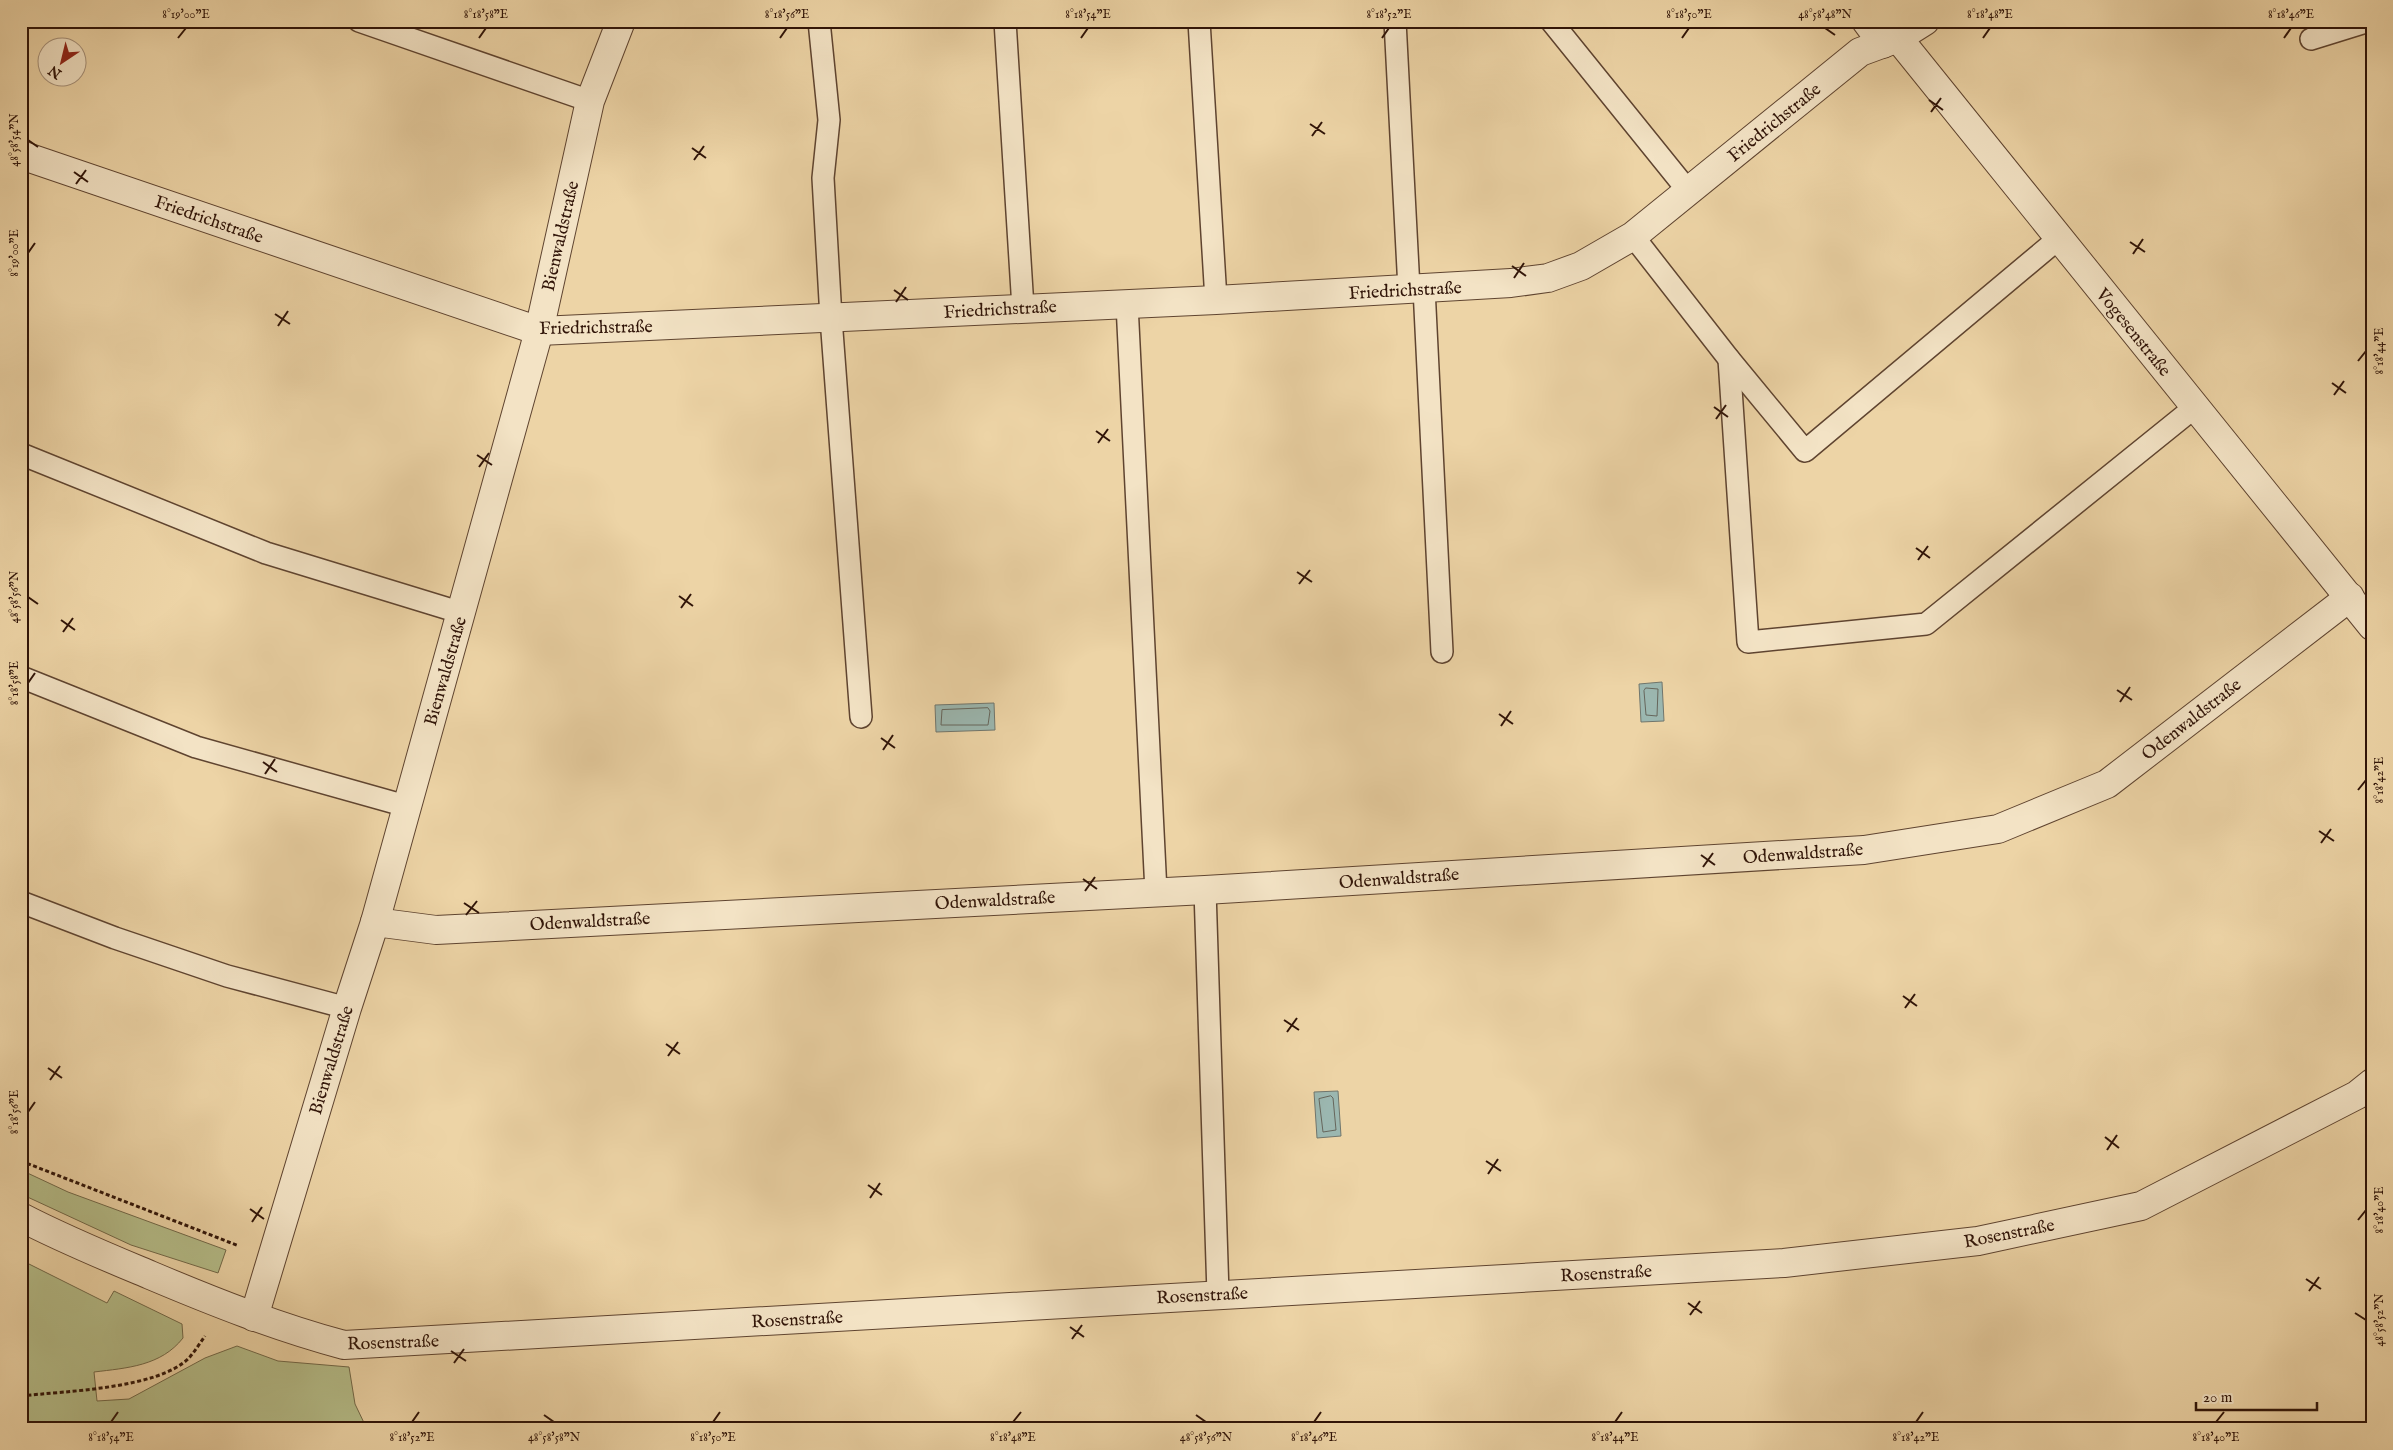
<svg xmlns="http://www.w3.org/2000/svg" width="2393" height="1450" font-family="'IM FELL English',serif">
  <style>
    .green { fill: #b5bd89; stroke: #726848 }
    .water { fill: #9bb7b0; stroke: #70766d }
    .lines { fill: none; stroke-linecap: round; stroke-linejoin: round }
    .shore { stroke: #66665c; stroke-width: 1 }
    .service-casing { stroke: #5f4430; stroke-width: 24 }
    .minor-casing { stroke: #5f4430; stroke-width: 30 }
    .path { stroke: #301408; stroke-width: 3; stroke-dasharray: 4 2.5; stroke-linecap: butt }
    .service { stroke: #f3e3c5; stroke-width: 21 }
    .minor { stroke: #f3e3c5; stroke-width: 28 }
    .ticks { fill: none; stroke: #301408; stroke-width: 2 }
    .labels { text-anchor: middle; stroke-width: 4; stroke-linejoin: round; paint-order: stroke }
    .street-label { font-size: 18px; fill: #301408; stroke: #f3e3c5 }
    .neatline { fill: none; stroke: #301408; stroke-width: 2 }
    .ticks-label { font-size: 12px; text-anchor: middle; fill: #301408 }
  </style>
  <rect width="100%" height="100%" fill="#edd4a6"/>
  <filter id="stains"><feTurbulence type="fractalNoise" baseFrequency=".004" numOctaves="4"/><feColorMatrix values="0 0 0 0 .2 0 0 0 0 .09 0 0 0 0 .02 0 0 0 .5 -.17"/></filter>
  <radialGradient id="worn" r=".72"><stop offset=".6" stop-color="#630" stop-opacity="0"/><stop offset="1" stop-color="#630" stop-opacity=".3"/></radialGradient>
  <g class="green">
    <path d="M21 1170 68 1192 226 1250 218 1273 131 1245 21 1194Z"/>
    <path d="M21 1260 107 1303 114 1291 182 1324 183 1338C161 1366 127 1368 94 1372L97 1401 129 1399 205 1358 237 1346 278 1361 349 1367 355 1404 367 1429H21Z"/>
  </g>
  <g class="water">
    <path d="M1662 682 1664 721 1641 722 1639 684Z"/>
    <path d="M994 703 995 730 936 732 935 705Z"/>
    <path d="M1338 1091 1341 1136 1317 1138 1314 1092Z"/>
  </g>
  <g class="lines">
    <g class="shore">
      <path d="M1646 688 1658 689 1657 716 1646 715 1644 691Z"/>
      <path d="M988 708 990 711 988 725H941L942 710Z"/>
      <path d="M1331 1096 1333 1098 1336 1130 1323 1132 1319 1099Z"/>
    </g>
    <g class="service-casing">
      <g id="service">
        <path d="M359 21 590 101"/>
        <path d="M819 21 829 120 823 178 831 318 861 717"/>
        <path d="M1005 21 1023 308"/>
        <path d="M1199 21 1216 300"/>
        <path d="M1395 21 1409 289"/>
        <path d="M1551 21 1689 192"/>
        <path d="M2311 39 2369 21"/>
        <path d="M1633 236 1729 359 1805 451 2058 239"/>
        <path d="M1424 288 1442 652"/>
        <path d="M1127 304 1156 892"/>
        <path d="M1729 359 1748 642 1926 624 2195 407"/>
        <path d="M21 454 266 553 462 613"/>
        <path d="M21 677 196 747 406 806"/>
        <path d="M1205 890 1218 1294"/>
        <path d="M21 902 115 938 227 976 347 1008"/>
      </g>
    </g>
    <g class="minor-casing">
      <g id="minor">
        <path d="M1866 21 1883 44"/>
        <path d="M1898 38 2372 626"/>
        <path d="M21 155 539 331 1216 300 1511 283 1548 278 1581 266 1633 236 1860 52 1898 38 1925 21"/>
        <path d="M375 922 436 930 1205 890 1864 850 1998 829 2107 784 2350 597"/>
        <path d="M21 1217C63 1239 107 1257 150 1275 214 1302 277 1327 344 1345L1784 1263 1978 1241 2141 1206 2357 1095 2372 1083"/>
        <path d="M254 1317 347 1008 375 922 539 331 590 101 621 21"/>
      </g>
    </g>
    <g class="path">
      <path d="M21 1161 239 1246"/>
      <path d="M21 1396C65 1391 158 1389 189 1358 195 1351 200 1343 205 1336"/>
    </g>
    <use href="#service" class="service"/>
    <use href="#minor" class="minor"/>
  </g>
  <path class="ticks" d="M1825 28 1835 35M178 38 186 28M479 38 486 28M780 38 787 28M1081 38 1088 28M1382 38 1389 28M1682 38 1689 28M1983 38 1990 28M2284 38 2291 28M1929 100 1943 110M1931 112 1941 98M1310 124 1325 134M1312 136 1322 122M28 140 38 147M692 148 706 158M694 160 704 146M74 172 88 182M76 184 86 170M2130 242 2145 252M28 253 35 243M2133 254 2143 239M1512 266 1526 276M1514 278 1524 263M894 290 908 300M896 302 906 287M275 314 290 324M278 326 288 311M2358 361 2366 351M2332 383 2346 393M2334 395 2344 381M1714 407 1728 417M1716 419 1726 405M1096 431 1110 441M1098 443 1108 429M477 455 492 465M479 467 489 453M1916 548 1930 558M1918 560 1928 546M1297 572 1312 582M1299 584 1310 570M679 596 693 606M28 597 38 604M681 608 691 594M61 620 75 630M63 632 73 618M28 683 35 673M2117 690 2132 700M2120 702 2130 687M1499 714 1513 724M1501 726 1511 711M881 738 895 748M883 750 893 735M263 762 277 772M265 774 275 759M2358 790 2366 780M2319 831 2334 841M2321 843 2331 829M1701 855 1715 865M1703 867 1713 853M1083 879 1097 889M1085 891 1095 877M464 903 479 913M466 915 477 901M1903 996 1917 1006M1905 1008 1915 994M1284 1020 1299 1030M1287 1032 1297 1018M666 1044 680 1054M668 1056 678 1042M48 1068 62 1078M50 1080 60 1066M28 1112 35 1102M2105 1137 2119 1148M2107 1150 2117 1135M1486 1161 1501 1171M1488 1174 1498 1159M868 1185 882 1195M870 1198 880 1183M250 1209 264 1219M2358 1220 2366 1210M252 1222 262 1207M2306 1279 2321 1289M2309 1291 2319 1277M1688 1303 1702 1313M2355 1313 2366 1320M1690 1315 1700 1301M1070 1327 1084 1337M1072 1339 1082 1325M451 1351 466 1361M454 1363 464 1349M544 1415 554 1422M1196 1415 1206 1422M111 1422 118 1412M412 1422 419 1412M713 1422 720 1412M1013 1422 1021 1412M1314 1422 1321 1412M1615 1422 1622 1412M1916 1422 1923 1412M2216 1422 2224 1412"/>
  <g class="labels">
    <g class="street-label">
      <text transform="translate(1774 122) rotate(-39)" y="6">Friedrichstraße</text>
      <text transform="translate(209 219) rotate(19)" y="6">Friedrichstraße</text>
      <text transform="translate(560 236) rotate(-77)" y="6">Bienwaldstraße</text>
      <text transform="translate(1405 290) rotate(-3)" y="6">Friedrichstraße</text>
      <text transform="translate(1000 309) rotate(-3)" y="6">Friedrichstraße</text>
      <text transform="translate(596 327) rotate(-1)" y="6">Friedrichstraße</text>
      <text transform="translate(2134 332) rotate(51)" y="6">Vogesenstraße</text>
      <text transform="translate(445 671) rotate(-74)" y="6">Bienwaldstraße</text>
      <text transform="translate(2191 719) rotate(-38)" y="6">Odenwaldstraße</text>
      <text transform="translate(1803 853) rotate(-4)" y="6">Odenwaldstraße</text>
      <text transform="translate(1399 878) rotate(-4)" y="6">Odenwaldstraße</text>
      <text transform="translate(995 900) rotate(-3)" y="6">Odenwaldstraße</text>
      <text transform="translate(590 921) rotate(-3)" y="6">Odenwaldstraße</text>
      <text transform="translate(331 1060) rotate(-73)" y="6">Bienwaldstraße</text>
      <text transform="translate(2009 1233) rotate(-11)" y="6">Rosenstraße</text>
      <text transform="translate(1606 1273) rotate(-3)" y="6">Rosenstraße</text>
      <text transform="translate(1202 1295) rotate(-3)" y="6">Rosenstraße</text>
      <text transform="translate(797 1319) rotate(-3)" y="6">Rosenstraße</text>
      <text transform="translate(393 1342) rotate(-2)" y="6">Rosenstraße</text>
    </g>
  </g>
  <rect width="2393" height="1450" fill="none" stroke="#edd4a6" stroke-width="55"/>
  <g transform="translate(62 62) rotate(215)"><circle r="24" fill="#f3e3c5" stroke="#a59079"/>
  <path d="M0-4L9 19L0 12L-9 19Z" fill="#8f2418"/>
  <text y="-8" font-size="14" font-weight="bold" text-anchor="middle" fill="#301408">N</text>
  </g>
  <path d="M2196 1402v8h121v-8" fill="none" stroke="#301408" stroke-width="2.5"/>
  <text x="2203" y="1402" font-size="15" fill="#301408" stroke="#f3e3c5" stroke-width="4" paint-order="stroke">20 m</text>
  <rect x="28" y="28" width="2338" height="1394" class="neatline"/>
  <g class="ticks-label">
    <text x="186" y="18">8°19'00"E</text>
    <text x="486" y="18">8°18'58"E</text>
    <text x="787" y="18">8°18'56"E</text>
    <text x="1088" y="18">8°18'54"E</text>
    <text x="1389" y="18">8°18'52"E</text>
    <text x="1689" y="18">8°18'50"E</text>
    <text x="1825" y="18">48°58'48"N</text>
    <text x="1990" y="18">8°18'48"E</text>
    <text x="2291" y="18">8°18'46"E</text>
    <text transform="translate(14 140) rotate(-90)" y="4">48°58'54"N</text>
    <text transform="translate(14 253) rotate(-90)" y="4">8°19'00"E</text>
    <text transform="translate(2379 351) rotate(-90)" y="4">8°18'44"E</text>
    <text transform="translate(14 597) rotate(-90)" y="4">48°58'56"N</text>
    <text transform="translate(14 683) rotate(-90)" y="4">8°18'58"E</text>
    <text transform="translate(2379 780) rotate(-90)" y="4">8°18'42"E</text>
    <text transform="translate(14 1112) rotate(-90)" y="4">8°18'56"E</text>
    <text transform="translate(2379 1210) rotate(-90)" y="4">8°18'40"E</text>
    <text transform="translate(2379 1320) rotate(-90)" y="4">48°58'52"N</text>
    <text x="111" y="1441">8°18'54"E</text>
    <text x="412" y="1441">8°18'52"E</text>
    <text x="554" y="1441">48°58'58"N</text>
    <text x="713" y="1441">8°18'50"E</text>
    <text x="1013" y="1441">8°18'48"E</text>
    <text x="1206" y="1441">48°58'56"N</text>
    <text x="1314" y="1441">8°18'46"E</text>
    <text x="1615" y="1441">8°18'44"E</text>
    <text x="1916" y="1441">8°18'42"E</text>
    <text x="2216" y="1441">8°18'40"E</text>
  </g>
  <rect width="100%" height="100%" filter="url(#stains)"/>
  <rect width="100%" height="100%" fill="url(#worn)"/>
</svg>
